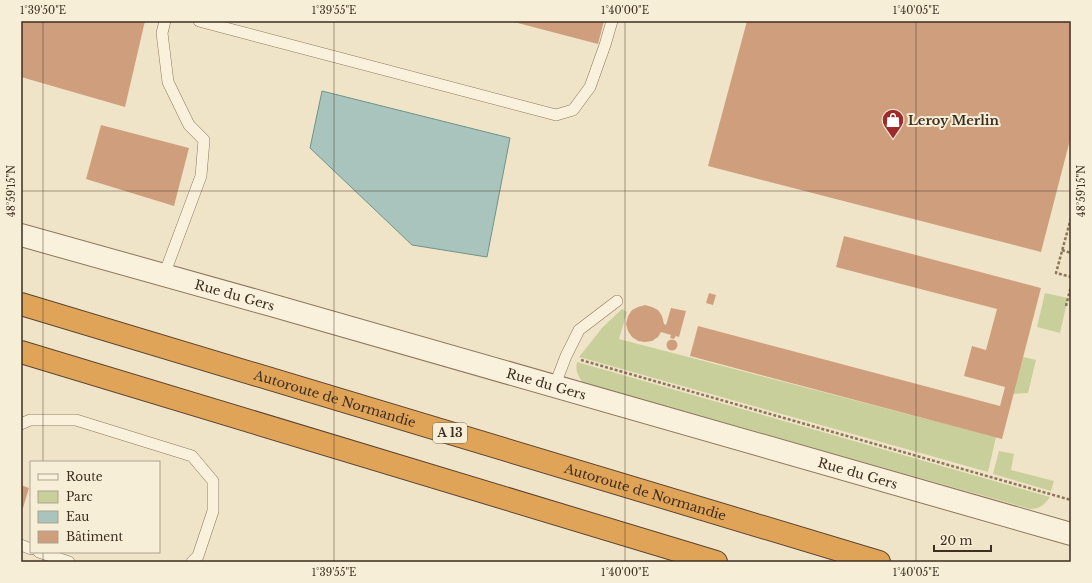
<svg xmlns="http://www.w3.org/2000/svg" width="1092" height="583" font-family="'Libre Baskerville',serif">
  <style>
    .green { fill: #c9cf9b }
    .water { fill: #a9c4bc; stroke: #6f938a }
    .building { fill: #cf9f7d }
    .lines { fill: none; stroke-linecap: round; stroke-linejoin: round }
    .service-casing { stroke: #8d765c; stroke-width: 12 }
    .minor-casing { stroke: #8d765c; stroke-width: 24 }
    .motorway-casing { stroke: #5b4430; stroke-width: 24 }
    .path { stroke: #8d765c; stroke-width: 2.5; stroke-dasharray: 3 2; stroke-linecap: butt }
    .service { stroke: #faf1dc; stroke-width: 11 }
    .minor { stroke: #faf1dc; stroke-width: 22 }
    .motorway { stroke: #e0a458; stroke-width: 22 }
    .ticks { fill: none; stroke: #3d2e20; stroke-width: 1; stroke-opacity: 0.45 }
    .labels { text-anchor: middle; stroke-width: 4; stroke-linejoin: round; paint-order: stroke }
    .shield { fill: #f7eed8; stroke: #756857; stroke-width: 1 }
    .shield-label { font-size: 12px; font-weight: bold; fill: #3d2e20 }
    .poi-label { font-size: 13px; font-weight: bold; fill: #3d2e20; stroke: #f7eed8; text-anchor: start }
    .street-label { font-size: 13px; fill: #3d2e20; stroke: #f7eed8 }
    .neatline { fill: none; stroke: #3d2e20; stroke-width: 1.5 }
    .ticks-label { font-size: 10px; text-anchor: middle; fill: #3d2e20 }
  </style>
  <rect width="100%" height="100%" fill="#f0e4c8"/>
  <g class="green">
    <path d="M1045 293 1068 298 1060 333 1037 327Z"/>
    <path d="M622 309 627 312 619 339 996 437 988 472 579 357 602 328Z"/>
    <path d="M1023 357 1036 360 1028 393 1013 394Z"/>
    <path d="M577 362 1050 497C1044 505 1040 509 1030 509L583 383C578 375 575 371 577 362Z"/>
    <path d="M999 451 1014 454 1011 470 1054 481 1051 491 993 474Z"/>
  </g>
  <path class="water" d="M322 91 510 138 487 257 412 245 310 148Z"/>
  <g class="building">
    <path d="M21 21H145L125 107 21 77Z"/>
    <path d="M510 21H604L598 44Z"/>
    <path d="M747 21H1071V136L1041 252 708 166Z"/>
    <path d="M101 125 189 148 174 206 86 179Z"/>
    <path d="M844 236 1041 288 1002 439 690 356 698 326 1000 406 1005 387 964 376 972 346 986 350 997 309 836 267Z"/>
    <path d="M709 293 716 295 713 305 706 303Z"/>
    <path d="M645 305 652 307 658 310 662 316 664 324 666 325 671 308 686 311 679 337 676 336 674 339 670 338 671 335 661 332 658 337 652 341 645 342 638 341 632 337 628 331 626 324 628 316 632 310 638 307Z"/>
    <circle cx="672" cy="345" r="5.5"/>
    <path d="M21 485 29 488 23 508H21Z"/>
  </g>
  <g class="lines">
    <g class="service-casing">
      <g id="service">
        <path d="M199 21 556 115 573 110 590 87 605 45 612 21"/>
        <path d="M164 275 201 176 204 140 189 125 168 82 162 33 165 21"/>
        <path d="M554 387 566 356 579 330 617 301"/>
        <path d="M21 424 30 420H76L192 456 213 481V511L198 556 192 562"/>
        <path d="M21 545 31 549"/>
        <path d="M39 552 69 562"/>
      </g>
    </g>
    <g class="minor-casing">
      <g id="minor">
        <path id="s1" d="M21 235 271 305 1071 534"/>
      </g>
    </g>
    <g class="motorway-casing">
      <g id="motorway">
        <path id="s2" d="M21 304 879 562"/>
        <path d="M21 352 716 562"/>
      </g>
    </g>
    <g class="path">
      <path d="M1071 218 1056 273 1071 277"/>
      <path d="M1062 250 1071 253"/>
      <path d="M1066 306 1071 286"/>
      <path d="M581 360 1071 500"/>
    </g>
    <use href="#service" class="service"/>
    <use href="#minor" class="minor"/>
    <use href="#motorway" class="motorway"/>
  </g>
  <path class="ticks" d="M43 21V462M334 21V562M625 21V562M916 21V562M21 191H1071M43 552V562"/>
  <defs>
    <g id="shop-pin" transform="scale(1.15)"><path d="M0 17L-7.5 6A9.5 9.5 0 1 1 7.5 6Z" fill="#9e2a2b" stroke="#f7eed8"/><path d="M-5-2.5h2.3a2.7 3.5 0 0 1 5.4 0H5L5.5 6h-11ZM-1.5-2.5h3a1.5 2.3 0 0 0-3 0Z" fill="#fff"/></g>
  </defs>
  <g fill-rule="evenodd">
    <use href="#shop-pin" x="893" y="120"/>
  </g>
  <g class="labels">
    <rect class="shield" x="433" y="423" width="34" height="20" rx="3"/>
    <g class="shield-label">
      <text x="450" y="437">A 13</text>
    </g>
    <g class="poi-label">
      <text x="908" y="125">Leroy Merlin</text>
    </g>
    <g class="street-label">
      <text dy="5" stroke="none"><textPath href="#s1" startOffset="222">Rue du Gers</textPath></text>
      <text dy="5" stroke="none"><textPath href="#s1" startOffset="546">Rue du Gers</textPath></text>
      <text dy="5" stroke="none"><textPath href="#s2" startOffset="328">Autoroute de Normandie</textPath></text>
      <text dy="5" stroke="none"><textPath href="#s1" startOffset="870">Rue du Gers</textPath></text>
      <text dy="5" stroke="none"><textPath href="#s2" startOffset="652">Autoroute de Normandie</textPath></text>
    </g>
  </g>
  <rect width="1092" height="583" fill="none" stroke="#f7eed8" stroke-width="44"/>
  <rect x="30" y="461" width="130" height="92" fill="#f7eed8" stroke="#ada18e"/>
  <rect x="38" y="474" width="20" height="6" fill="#faf1dc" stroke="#ada18e"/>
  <text x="66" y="481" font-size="12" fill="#3d2e20">Route</text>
  <rect x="38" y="491" width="20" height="12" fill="#c9cf9b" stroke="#ada18e"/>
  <text x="66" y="501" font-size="12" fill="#3d2e20">Parc</text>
  <rect x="38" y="511" width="20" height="12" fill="#a9c4bc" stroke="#ada18e"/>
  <text x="66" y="521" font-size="12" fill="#3d2e20">Eau</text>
  <rect x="38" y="531" width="20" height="12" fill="#cf9f7d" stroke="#ada18e"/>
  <text x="66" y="541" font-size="12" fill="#3d2e20">Bâtiment</text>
  <path d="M934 545v6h57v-6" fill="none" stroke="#3d2e20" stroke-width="2"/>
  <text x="940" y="545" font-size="12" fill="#3d2e20" stroke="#f7eed8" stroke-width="3" paint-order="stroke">20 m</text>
  <rect x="22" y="22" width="1048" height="539" class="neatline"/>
  <g class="ticks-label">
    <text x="43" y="14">1°39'50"E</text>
    <text x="334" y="14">1°39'55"E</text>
    <text x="625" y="14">1°40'00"E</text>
    <text x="916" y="14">1°40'05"E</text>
    <text transform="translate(11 191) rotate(-90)" y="4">48°59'15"N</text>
    <text transform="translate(1081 191) rotate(-90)" y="4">48°59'15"N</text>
    <text x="334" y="576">1°39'55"E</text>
    <text x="625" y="576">1°40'00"E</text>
    <text x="916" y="576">1°40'05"E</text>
  </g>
</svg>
